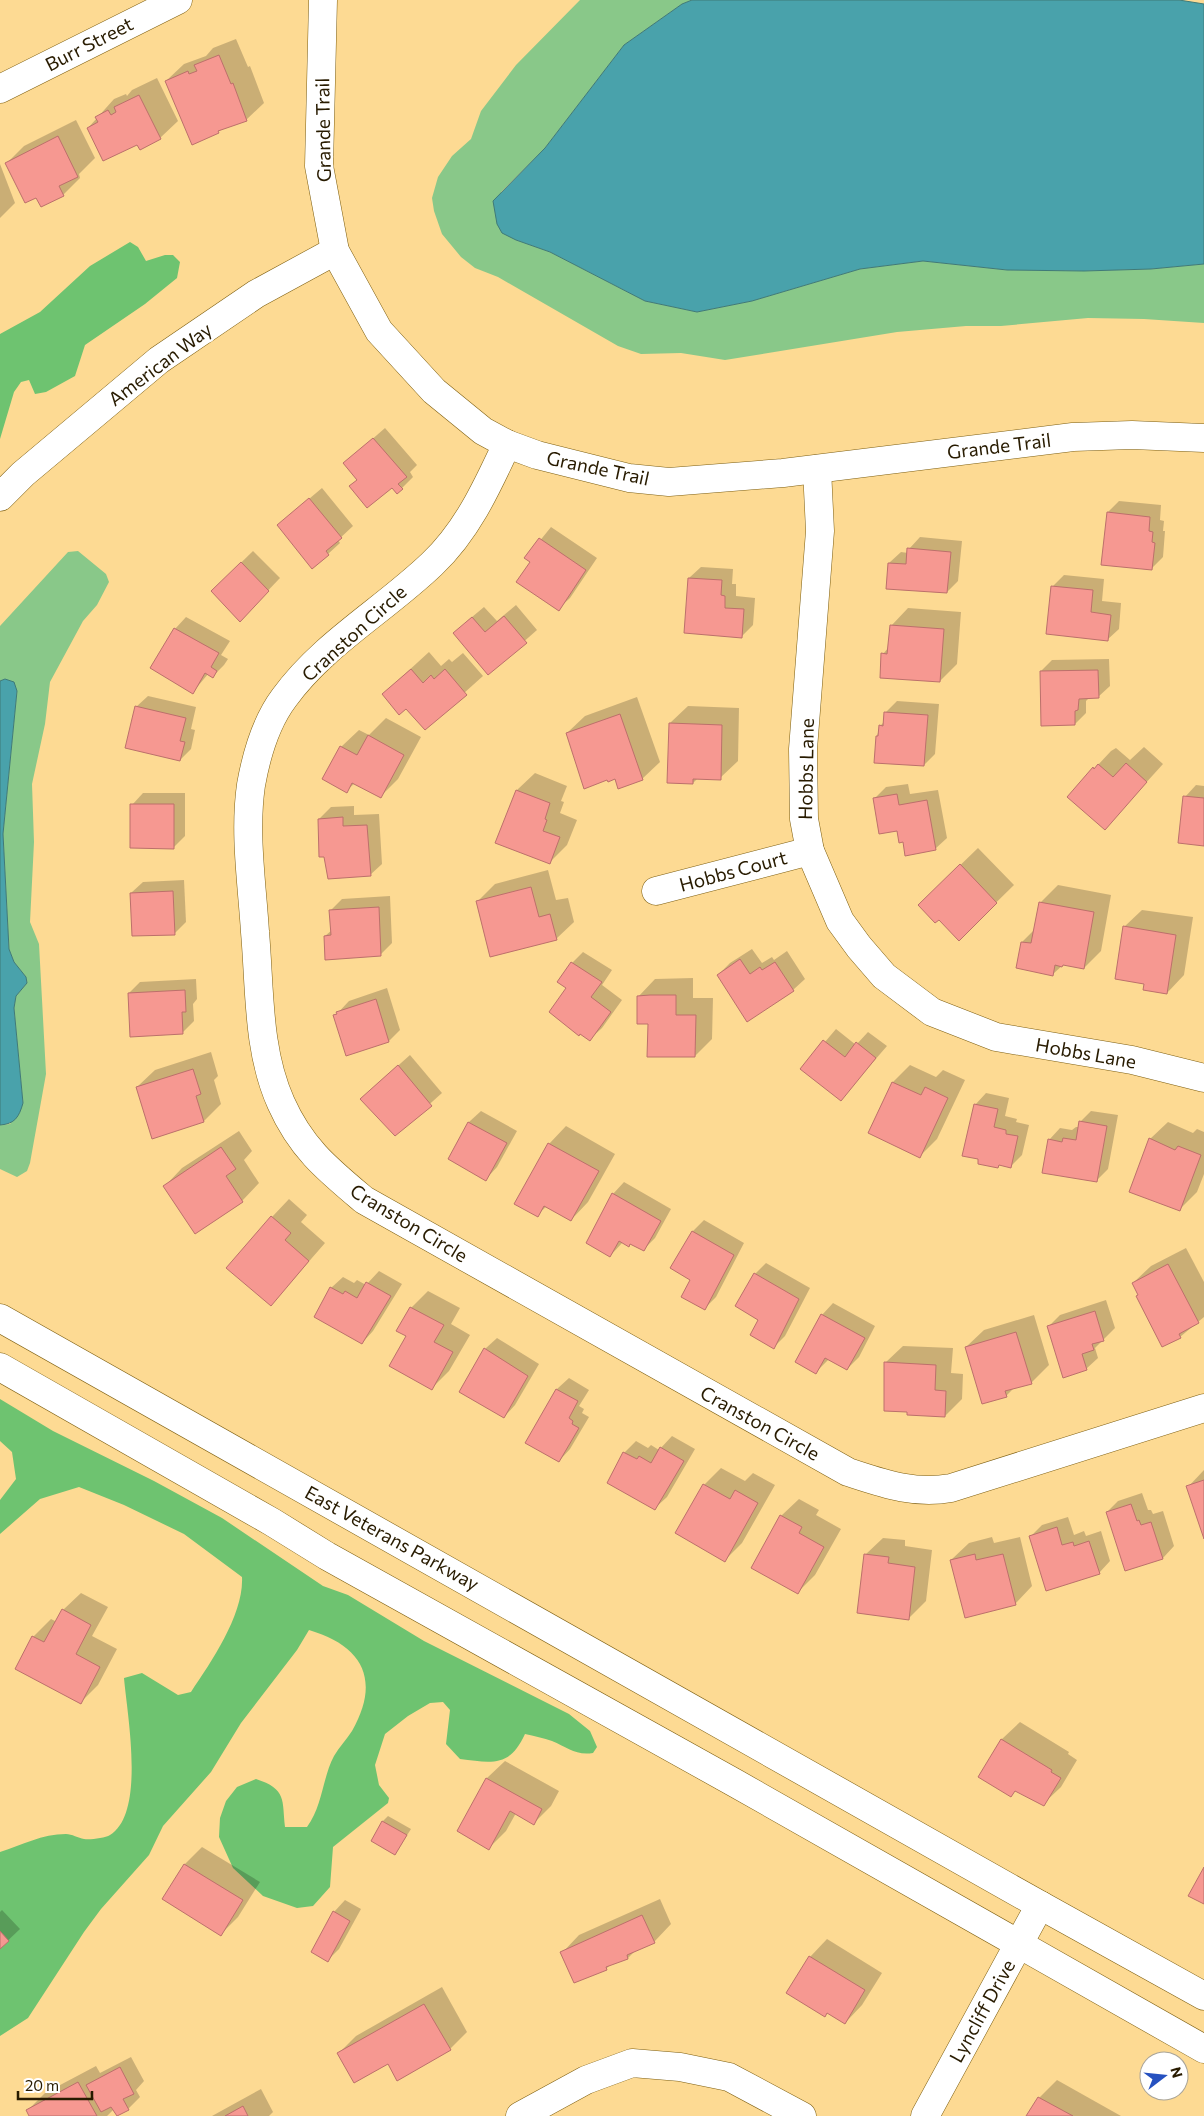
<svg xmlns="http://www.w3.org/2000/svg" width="1204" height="2116" font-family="Commissioner,sans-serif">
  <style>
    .green { fill: #89c889 }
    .forest { fill: #6ec370 }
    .water { fill: #49a2ab; stroke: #3f7a78 }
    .shadow { fill: #0003 }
    .building { fill: #f69891; stroke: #bc706b }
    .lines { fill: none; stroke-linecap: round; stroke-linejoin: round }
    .minor-casing { stroke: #7e5f11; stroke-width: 29 }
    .major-casing { stroke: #7e5f11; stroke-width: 29 }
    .minor { stroke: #fff; stroke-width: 28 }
    .major { stroke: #fff; stroke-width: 28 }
    .labels { text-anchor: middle; stroke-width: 5; stroke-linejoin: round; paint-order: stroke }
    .street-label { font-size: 19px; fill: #281b00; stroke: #fff }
  </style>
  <rect width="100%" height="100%" fill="#fdda93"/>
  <g class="green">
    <path d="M580 0H692L682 4 624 45 545 148 501 192 516 240 550 252 645 301 697 312 752 301 860 269 923 261 1007 270 1084 271 1151 269 1204 264V323L1144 319 1088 318 1001 326H966L897 332 725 360 681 353 641 354 618 346 498 277 475 268 461 257 442 234 434 211 432 198 438 177 452 156 471 139 481 111 516 65Z"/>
    <path d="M78 551 106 574 109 582 97 605 83 621 50 682 45 724 32 784 34 842 30 922 39 944 46 1074 30 1163 27 1171 17 1177 0 1169V1125L10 1124 23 1103 14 1008 16 996 27 983 26 977 14 962 9 949 3 834 17 691 5 679 0 681V626L68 552Z"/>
  </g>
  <g class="forest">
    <path d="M130 242 138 247 146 261 165 255H173L180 262 177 278 145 304 85 345 75 376 46 392 35 394 29 380 21 382 14 392 0 439V334L40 312 90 266Z"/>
    <path d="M0 1399 53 1431 154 1481 222 1518 323 1586 348 1595 424 1641 569 1714 590 1731 597 1747 593 1753C576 1756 567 1747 552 1741 544 1738 534 1736 525 1734 510 1767 493 1763 460 1759L446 1744 450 1710 443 1702 430 1703 408 1716 385 1734 375 1765 379 1785 389 1798 388 1803 333 1847 330 1887 313 1906 297 1908 263 1896 233 1868 219 1837 220 1818 226 1801 237 1787 256 1779C287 1789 282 1800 285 1827H307C323 1805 322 1779 334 1756 339 1747 347 1739 352 1731 381 1680 363 1646 309 1630L297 1650 241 1723 211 1772 163 1826 149 1855 101 1909 84 1932 28 2018 0 2036V1852C22 1845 42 1834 66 1834 72 1834 78 1838 84 1839 90 1840 105 1838 110 1835 146 1813 127 1714 124 1678L142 1673 178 1695 191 1692C212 1661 244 1614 242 1577L184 1534 124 1505 79 1487 40 1499 0 1534V1500L16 1479 12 1452 0 1441Z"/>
  </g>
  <g class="water">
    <path d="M692 0H1179L1204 4V264L1151 269 1084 271 1007 270 923 261 860 269 752 301 697 312 645 301 550 252 516 240 502 233 497 224 493 201 545 148 624 45 682 4Z"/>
    <path d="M5 679 14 682 17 691 3 834 9 949 14 962 26 977 27 983 16 996 14 1008 23 1103C19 1117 15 1124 0 1125V681Z"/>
  </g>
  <g class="shadow">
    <path d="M236 39 248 67 250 66 264 103 246 120 222 129 218 132 166 81 184 64 206 56 213 48Z"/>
    <path d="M157 78 178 121 160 138 88 128 114 99 126 94 127 96 132 90Z"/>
    <path d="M76 120 95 158 79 174 80 178 63 195 37 196 7 163 24 146Z"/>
    <path d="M0 164 15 203 0 218Z"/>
    <path d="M385 428 417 465 410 472 413 477 402 488 358 479 345 463Z"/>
    <path d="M322 488 353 526 338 540 340 543 328 554 278 525Z"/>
    <path d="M1119 501 1161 505 1160 520 1164 521 1163 531H1165L1163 557 1151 569 1108 512Z"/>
    <path d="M551 527 597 558 570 598 558 609 532 562 526 558Z"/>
    <path d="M920 537 962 541 958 581 947 592 889 563 901 552 908 553 909 549Z"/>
    <path d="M253 551 280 578 240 620 212 591Z"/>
    <path d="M701 567 733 569 732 584H736V596L755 598 753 625 742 636 689 578Z"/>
    <path d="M1064 575 1104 579 1102 601 1121 603 1119 629 1107 640 1053 586Z"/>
    <path d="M516 605 537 630 488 673 466 622 484 607 497 621Z"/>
    <path d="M908 608 961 612 957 664 940 681 883 654 889 647 891 626Z"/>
    <path d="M186 617 230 641 221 655 228 659 224 665 212 677 208 674 193 692 175 629Z"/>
    <path d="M429 652 441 666 449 659 452 662 463 653 483 676 425 728 406 707 383 694Z"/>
    <path d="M1109 659 1110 686 1098 697H1090L1086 701V713L1075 724 1041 671 1052 660Z"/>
    <path d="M148 696 196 707 191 729 195 730 191 749 180 760 136 707Z"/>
    <path d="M637 697 660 762 642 779 608 778 567 733 585 716Z"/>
    <path d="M897 701 939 704 935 754 924 765 877 736 880 726 885 721V713Z"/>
    <path d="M688 706 739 708 738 761 720 778H698L693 783 670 723Z"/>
    <path d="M386 718 421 737 398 779 380 797 355 783 346 791 341 747 359 730 369 735Z"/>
    <path d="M1144 747 1163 764 1105 828 1069 796 1111 751 1116 748 1130 760Z"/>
    <path d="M535 773 567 786 561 801 564 802 560 813 577 820 567 845 549 863 497 842 517 790Z"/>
    <path d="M908 784 910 794 938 790 947 838 935 849 904 841 874 799 886 787Z"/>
    <path d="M1196 785 1204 786V844L1185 797Z"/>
    <path d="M143 793H185V836L174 847 132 805Z"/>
    <path d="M354 806V815L379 814 382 864 370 875 319 819 331 807Z"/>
    <path d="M978 848 1014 885 959 939 939 918 919 905Z"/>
    <path d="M548 870 556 900 568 898 574 922 556 939 478 901 495 884Z"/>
    <path d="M184 880 186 922 175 933 131 893 143 882Z"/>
    <path d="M1058 885 1111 895 1101 951 1084 968 1064 964 1053 974 1022 942 1035 929 1041 902Z"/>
    <path d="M390 896 392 943 381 954 325 936 332 930 330 911 342 899Z"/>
    <path d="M1142 910 1193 917 1184 975 1167 993 1146 983 1124 927Z"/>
    <path d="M752 949 762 963 772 957 774 960 787 951 805 979 793 990 718 975 730 963Z"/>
    <path d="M583 952 612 970 602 985 622 1000 602 1028 590 1039 567 988 572 963Z"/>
    <path d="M693 978V998H713L712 1039 695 1056 638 997 655 979Z"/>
    <path d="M196 979 197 999 193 1004 194 1021 182 1033 129 993 140 982Z"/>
    <path d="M387 988 400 1030 389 1041 335 1016 349 1001Z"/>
    <path d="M836 1029 856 1045 868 1032 887 1046 841 1099 802 1069Z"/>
    <path d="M211 1052 218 1076 214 1080 221 1104 204 1121 137 1087 155 1070Z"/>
    <path d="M410 1055 442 1093 395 1135 374 1087Z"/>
    <path d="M910 1065 936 1077 943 1070 965 1080 937 1139 920 1156 869 1133 893 1082Z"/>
    <path d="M986 1093 1009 1098 1005 1116 1017 1119 1016 1122 1029 1125 1022 1155 1011 1166 1000 1164 998 1167 975 1105Z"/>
    <path d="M481 1111 517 1131 497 1167 486 1179 449 1159 469 1122Z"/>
    <path d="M1091 1111 1118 1115 1108 1169 1096 1181 1049 1140 1060 1128 1072 1130 1076 1127H1079L1080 1122Z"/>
    <path d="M1168 1122 1193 1133 1197 1129 1204 1132V1174L1197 1192 1180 1209 1150 1139Z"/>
    <path d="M566 1126 615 1154 588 1202 571 1220 547 1206 537 1215 549 1144Z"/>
    <path d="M239 1131 252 1151 244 1160 259 1183 242 1201 165 1186 182 1168Z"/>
    <path d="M624 1182 671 1209 655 1238 643 1250 631 1243 623 1242 610 1256 613 1194Z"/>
    <path d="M289 1199 307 1215 301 1222 325 1243 271 1305 272 1217Z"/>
    <path d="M704 1220 744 1243 716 1297 704 1309 692 1279 672 1268 693 1231Z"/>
    <path d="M1186 1248 1204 1282V1317L1180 1337 1139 1295 1133 1283 1151 1266Z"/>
    <path d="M766 1263 810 1288 785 1336 774 1347 760 1319 755 1274Z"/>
    <path d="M379 1271 402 1284 373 1331 362 1343 331 1288 343 1277 354 1283 357 1280 366 1285Z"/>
    <path d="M428 1291 460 1308 451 1324 470 1335 449 1371 432 1388 408 1336 411 1308Z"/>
    <path d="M1106 1300 1115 1328 1095 1348 1098 1358 1086 1369 1048 1327 1060 1315Z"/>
    <path d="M833 1303 875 1326 859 1357 847 1369 829 1359 816 1372 822 1315Z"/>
    <path d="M1034 1315 1049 1365 1031 1383 1014 1388 1006 1396 966 1347 984 1330Z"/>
    <path d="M497 1338 539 1364 515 1405 504 1417 485 1349Z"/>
    <path d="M903 1346 953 1348 951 1373 963 1374 962 1399 945 1416 885 1363Z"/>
    <path d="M569 1378 589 1390 579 1406 584 1409 582 1413 589 1417 570 1449 559 1461 527 1442 557 1389Z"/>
    <path d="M672 1436 695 1449 667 1497 655 1508 624 1453 636 1441 648 1448 651 1445 659 1450Z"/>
    <path d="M721 1468 745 1481 753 1473 775 1485 742 1543 724 1561 704 1485Z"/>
    <path d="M1204 1470V1535L1188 1487Z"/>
    <path d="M1142 1493 1148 1510H1151L1153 1514 1163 1511 1174 1546 1163 1558 1107 1512 1118 1501Z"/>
    <path d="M799 1499 819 1510 816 1515 841 1529 815 1575 797 1593 781 1516Z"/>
    <path d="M1068 1517 1074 1535 1084 1531 1086 1536 1101 1531 1110 1561 1099 1573 1030 1537 1042 1525Z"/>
    <path d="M992 1537 994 1543 1020 1537 1032 1586 1015 1604 951 1560 969 1543Z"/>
    <path d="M883 1538 905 1540V1546L932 1550 926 1601 909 1618 865 1555Z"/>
    <path d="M81 1593 108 1607 92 1636 117 1649 98 1685 81 1702 17 1668 33 1637 51 1619 57 1622 63 1610Z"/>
    <path d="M1020 1722 1069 1752 1068 1754 1077 1760 1061 1787 1043 1804 1016 1790 1011 1795 980 1776 1002 1739Z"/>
    <path d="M505 1761 559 1791 551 1806 534 1823 516 1813 506 1831 489 1848 458 1831 487 1778Z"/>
    <path d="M388 1816 411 1829 395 1854 383 1821Z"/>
    <path d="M202 1847 260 1882 238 1917 221 1934 163 1899 185 1864Z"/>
    <path d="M660 1899 671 1924 654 1942 636 1950 628 1958 612 1963 606 1969 562 1953 579 1935Z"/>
    <path d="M345 1900 361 1909 339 1949 328 1960 334 1912Z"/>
    <path d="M2 1910 20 1929 0 1948V1912Z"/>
    <path d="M827 1939 882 1973 862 2005 845 2023 810 1957Z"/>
    <path d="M442 1987 467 2032 450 2049 388 2062 339 2053 356 2036Z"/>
    <path d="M131 2057 144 2081 136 2090 140 2097 128 2109H114L107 2116H31L28 2110 45 2093 96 2066 100 2073Z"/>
    <path d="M1057 2080 1121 2116H1028L1039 2098Z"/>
    <path d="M261 2089 273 2112 269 2116H212Z"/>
  </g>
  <g class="building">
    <path d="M219 55 231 84 233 83 247 121 218 131 219 133 192 145 165 81 188 71 189 74 197 71 194 65Z"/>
    <path d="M139 95 161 139 140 150 137 145 103 161 87 128 98 122 95 117 108 110 111 115 116 112 114 107Z"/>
    <path d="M58 136 78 177 59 186 64 196 41 207 36 198 25 203 5 163Z"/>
    <path d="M373 438 407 477 398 484 403 489 397 494 392 488 367 508 349 486 357 480 343 463Z"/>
    <path d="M309 498 342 538 326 551 329 555 312 569 277 525Z"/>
    <path d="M1107 512 1150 517 1149 531 1153 532 1152 542 1155 543 1152 570 1101 565Z"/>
    <path d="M539 538 586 570 559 611 516 582 530 562 524 558Z"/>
    <path d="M907 548 951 552 947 593 886 589 888 563 906 564Z"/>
    <path d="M241 562 269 591 240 622 211 591Z"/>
    <path d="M688 578 722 580 721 595 725 596V608L744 609 742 638 684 633Z"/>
    <path d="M1051 586 1093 590 1091 612 1111 615 1108 641 1046 634Z"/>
    <path d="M504 616 527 643 488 675 453 633 472 617 485 632Z"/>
    <path d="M890 625 944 629 940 682 880 678 881 653 887 654Z"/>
    <path d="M174 628 219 653 211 667 217 671 213 678 205 673 193 694 150 668Z"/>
    <path d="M411 669 423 683 431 675 434 679 445 669 467 695 425 730 406 709 399 715 382 694Z"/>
    <path d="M1098 670 1099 698 1079 699 1078 710 1075 711V725L1041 726 1040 671Z"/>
    <path d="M135 706 186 718 180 741 185 742 180 761 125 748Z"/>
    <path d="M884 712 928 715 924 766 874 763 876 736H878L879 725 883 726Z"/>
    <path d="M620 714 643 780 618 789 615 779 608 782 607 780 584 789 566 733Z"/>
    <path d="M669 723 722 725 721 780 693 779V784L667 783Z"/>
    <path d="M368 735 404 755 381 798 352 783 347 793 322 779 340 746 357 755Z"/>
    <path d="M1126 763 1147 782 1105 830 1067 797 1093 767 1094 769 1098 764 1113 777Z"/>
    <path d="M516 790 550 803 545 819 547 820 543 831 560 837 550 864 495 843Z"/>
    <path d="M897 794 899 805 927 800 936 850 905 856 903 842 899 843 897 831 879 834 873 798Z"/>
    <path d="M1183 796 1204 798V846L1178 843Z"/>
    <path d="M130 804H174V849L130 848Z"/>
    <path d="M343 817V826L367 825 371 876 328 879 324 857H319L318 819Z"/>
    <path d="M960 864 997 903 959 941 939 920 935 923 918 905Z"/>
    <path d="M531 887 539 917 550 914 557 940 490 957 476 901Z"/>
    <path d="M173 891 175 935 132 936 130 893Z"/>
    <path d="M1039 902 1094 912 1084 969 1063 965 1062 967 1055 965 1053 976 1016 968 1021 942 1031 943Z"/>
    <path d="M379 907 381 956 325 960 324 936 331 935 329 910Z"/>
    <path d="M1123 926 1176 935 1167 994 1143 990 1144 984 1115 979Z"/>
    <path d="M740 959 750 974 760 967 762 970 775 962 794 991 747 1022 717 975Z"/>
    <path d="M571 962 602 982 591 997 611 1012 590 1041 580 1034 579 1036 549 1012 566 988 557 982Z"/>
    <path d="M185 990 186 1012H182L183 1034 130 1037 128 993Z"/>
    <path d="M650 995H676V1015H696L695 1057H647L648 1024H637V996Z"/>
    <path d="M376 999 389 1042 346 1056 333 1015 337 1014 336 1012Z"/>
    <path d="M823 1040 845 1057 856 1042 876 1058 841 1101 800 1069Z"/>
    <path d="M398 1065 432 1106 395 1136 360 1099Z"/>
    <path d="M193 1069 201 1094 196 1096 204 1122 152 1139 136 1087Z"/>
    <path d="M892 1082 921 1095 925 1087 948 1098 920 1158 868 1133Z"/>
    <path d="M974 1104 998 1109 994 1127 1006 1130V1134L1018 1136 1011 1168 999 1165 998 1168 978 1164V1159L962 1156Z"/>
    <path d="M1079 1121 1107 1126 1097 1182 1042 1173 1048 1139 1062 1142 1063 1138 1076 1140Z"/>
    <path d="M468 1122 507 1143 486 1181 448 1159Z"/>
    <path d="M1149 1138 1175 1150 1178 1146 1201 1155 1180 1211 1129 1192Z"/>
    <path d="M548 1143 599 1171 571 1221 544 1206 538 1217 514 1204Z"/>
    <path d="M221 1147 236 1169 226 1176 243 1202 195 1234 163 1186Z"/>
    <path d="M612 1193 661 1221 644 1251 630 1244 629 1247 619 1241 610 1257 586 1243Z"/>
    <path d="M271 1216 291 1233 285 1240 309 1261 271 1306 226 1268Z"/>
    <path d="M692 1231 734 1255 705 1310 681 1297 690 1280 670 1268Z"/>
    <path d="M1168 1264 1199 1323 1179 1334 1181 1338 1162 1347 1136 1296 1138 1295 1132 1283Z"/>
    <path d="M754 1273 799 1299 774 1349 750 1335 758 1320 735 1306Z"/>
    <path d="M366 1282 391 1296 362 1344 314 1317 330 1287 343 1294 345 1291 357 1298Z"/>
    <path d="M410 1307 444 1325 434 1342 453 1352 432 1390 389 1366 406 1336 396 1331Z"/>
    <path d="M1095 1311 1104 1341 1092 1344 1094 1350 1082 1354 1087 1370 1063 1378 1047 1326Z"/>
    <path d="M821 1314 865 1338 847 1370 825 1358 816 1374 795 1362Z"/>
    <path d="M1016 1332 1032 1384 1005 1391 1007 1397 982 1404 965 1347Z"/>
    <path d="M484 1348 528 1376 504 1418 459 1392Z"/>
    <path d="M884 1362 936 1365 935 1390 946 1391 945 1417 907 1415V1412L884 1411Z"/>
    <path d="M556 1389 578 1401 569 1418 573 1421 572 1424 579 1428 559 1462 525 1443Z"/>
    <path d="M660 1447 684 1461 655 1510 607 1483 623 1452 637 1459 639 1456 651 1463Z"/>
    <path d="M1204 1480V1539L1186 1486Z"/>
    <path d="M703 1484 730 1499 735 1490 758 1503 725 1562 675 1533Z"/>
    <path d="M1131 1504 1137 1521 1139 1520 1141 1525 1151 1522 1163 1559 1125 1571 1106 1512Z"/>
    <path d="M780 1515 802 1527 799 1533 824 1547 798 1594 751 1568Z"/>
    <path d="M1057 1527 1062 1545 1073 1542 1074 1546 1089 1541 1100 1574 1046 1591 1029 1536Z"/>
    <path d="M864 1554 889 1557 888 1563 915 1567 909 1620 857 1613Z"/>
    <path d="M975 1554 976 1560 1003 1554 1016 1605 965 1618 950 1560Z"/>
    <path d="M62 1609 91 1625 76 1654 100 1667 81 1704 15 1669 32 1636 44 1642Z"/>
    <path d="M1001 1739 1052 1770 1051 1772 1061 1778 1044 1806 1015 1791 1011 1797 978 1777Z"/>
    <path d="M486 1778 542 1809 534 1825 510 1811 489 1850 457 1831Z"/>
    <path d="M382 1821 407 1835 395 1855 371 1841Z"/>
    <path d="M184 1864 243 1900 221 1936 162 1899Z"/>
    <path d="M1204 1867V1904L1188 1896Z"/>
    <path d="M333 1911 350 1921 328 1962 311 1952Z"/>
    <path d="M642 1915 655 1943 627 1955 628 1959 606 1967 607 1970 574 1983 560 1952Z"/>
    <path d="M0 1931 9 1941 0 1949Z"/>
    <path d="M809 1956 865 1990 845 2024 827 2013 825 2017 786 1993Z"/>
    <path d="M424 2004 451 2050 397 2081 388 2064 354 2083 337 2053Z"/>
    <path d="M120 2067 134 2094 123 2099 129 2110 117 2116 111 2107 101 2112 86 2085Z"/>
    <path d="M78 2082 97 2116H29L26 2110Z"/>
    <path d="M1038 2097 1073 2116H1026Z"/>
    <path d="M243 2106 248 2116H225Z"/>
  </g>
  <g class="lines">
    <g class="minor-casing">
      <g id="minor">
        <path d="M323 0 319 166 335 251 379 331 434 391 483 431 507 444 537 455 629 478 669 482 783 473 1073 437 1132 435 1204 438"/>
        <path d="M0 89 178 0"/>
        <path d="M507 444C487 487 467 531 432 564 384 610 323 644 284 698 266 722 256 757 251 785 244 833 252 884 255 932 260 988 257 1050 281 1103 301 1148 327 1169 364 1200L848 1472C882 1483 914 1495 951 1488L1204 1408"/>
        <path d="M817 469 820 531 803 749 804 819 810 851 840 921 859 947 884 976 932 1012 996 1037 1132 1060 1204 1078"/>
        <path d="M0 497 23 474 159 360 256 294 335 251"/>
        <path d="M656 891 810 851"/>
        <path d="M520 2116 586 2080 632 2063 680 2067 729 2077 802 2116"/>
        <path d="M925 2116 1040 1905"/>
      </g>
    </g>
    <g class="major-casing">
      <g id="major">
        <path d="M0 1318 1040 1905 1204 1996"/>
        <path d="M0 1367 272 1522 327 1556 735 1783 1204 2049"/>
      </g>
    </g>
    <use href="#minor" class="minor"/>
    <use href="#major" class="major"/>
  </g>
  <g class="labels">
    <g class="street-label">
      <text transform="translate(89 44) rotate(-27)" y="7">Burr Street</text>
      <text transform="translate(323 130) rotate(-91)" y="7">Grande Trail</text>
      <text transform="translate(160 364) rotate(-37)" y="7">American Way</text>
      <text transform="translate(999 446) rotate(-7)" y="7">Grande Trail</text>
      <text transform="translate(598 468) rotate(12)" y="7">Grande Trail</text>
      <text transform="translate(354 633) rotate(-42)" y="7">Cranston Circle</text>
      <text transform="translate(806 769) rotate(-89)" y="7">Hobbs Lane</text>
      <text transform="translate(733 871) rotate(-15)" y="7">Hobbs Court</text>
      <text transform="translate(1086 1053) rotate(10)" y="7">Hobbs Lane</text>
      <text transform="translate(409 1223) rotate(31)" y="7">Cranston Circle</text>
      <text transform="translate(760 1423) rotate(29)" y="7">Cranston Circle</text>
      <text transform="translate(392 1538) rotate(29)" y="7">East Veterans Parkway</text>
      <text transform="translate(982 2011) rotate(-61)" y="7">Lyncliff Drive</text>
    </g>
  </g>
  <g transform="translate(1164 2076) rotate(74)"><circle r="24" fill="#ffffff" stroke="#a9a499"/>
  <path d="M0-4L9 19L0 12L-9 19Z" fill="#2651c0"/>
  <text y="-8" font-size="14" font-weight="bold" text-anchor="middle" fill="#281b00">N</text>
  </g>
  <path d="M18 2091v8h74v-8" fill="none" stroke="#281b00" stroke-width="2.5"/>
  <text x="25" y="2091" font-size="15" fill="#281b00" stroke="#ffffff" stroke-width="4" paint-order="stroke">20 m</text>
</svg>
